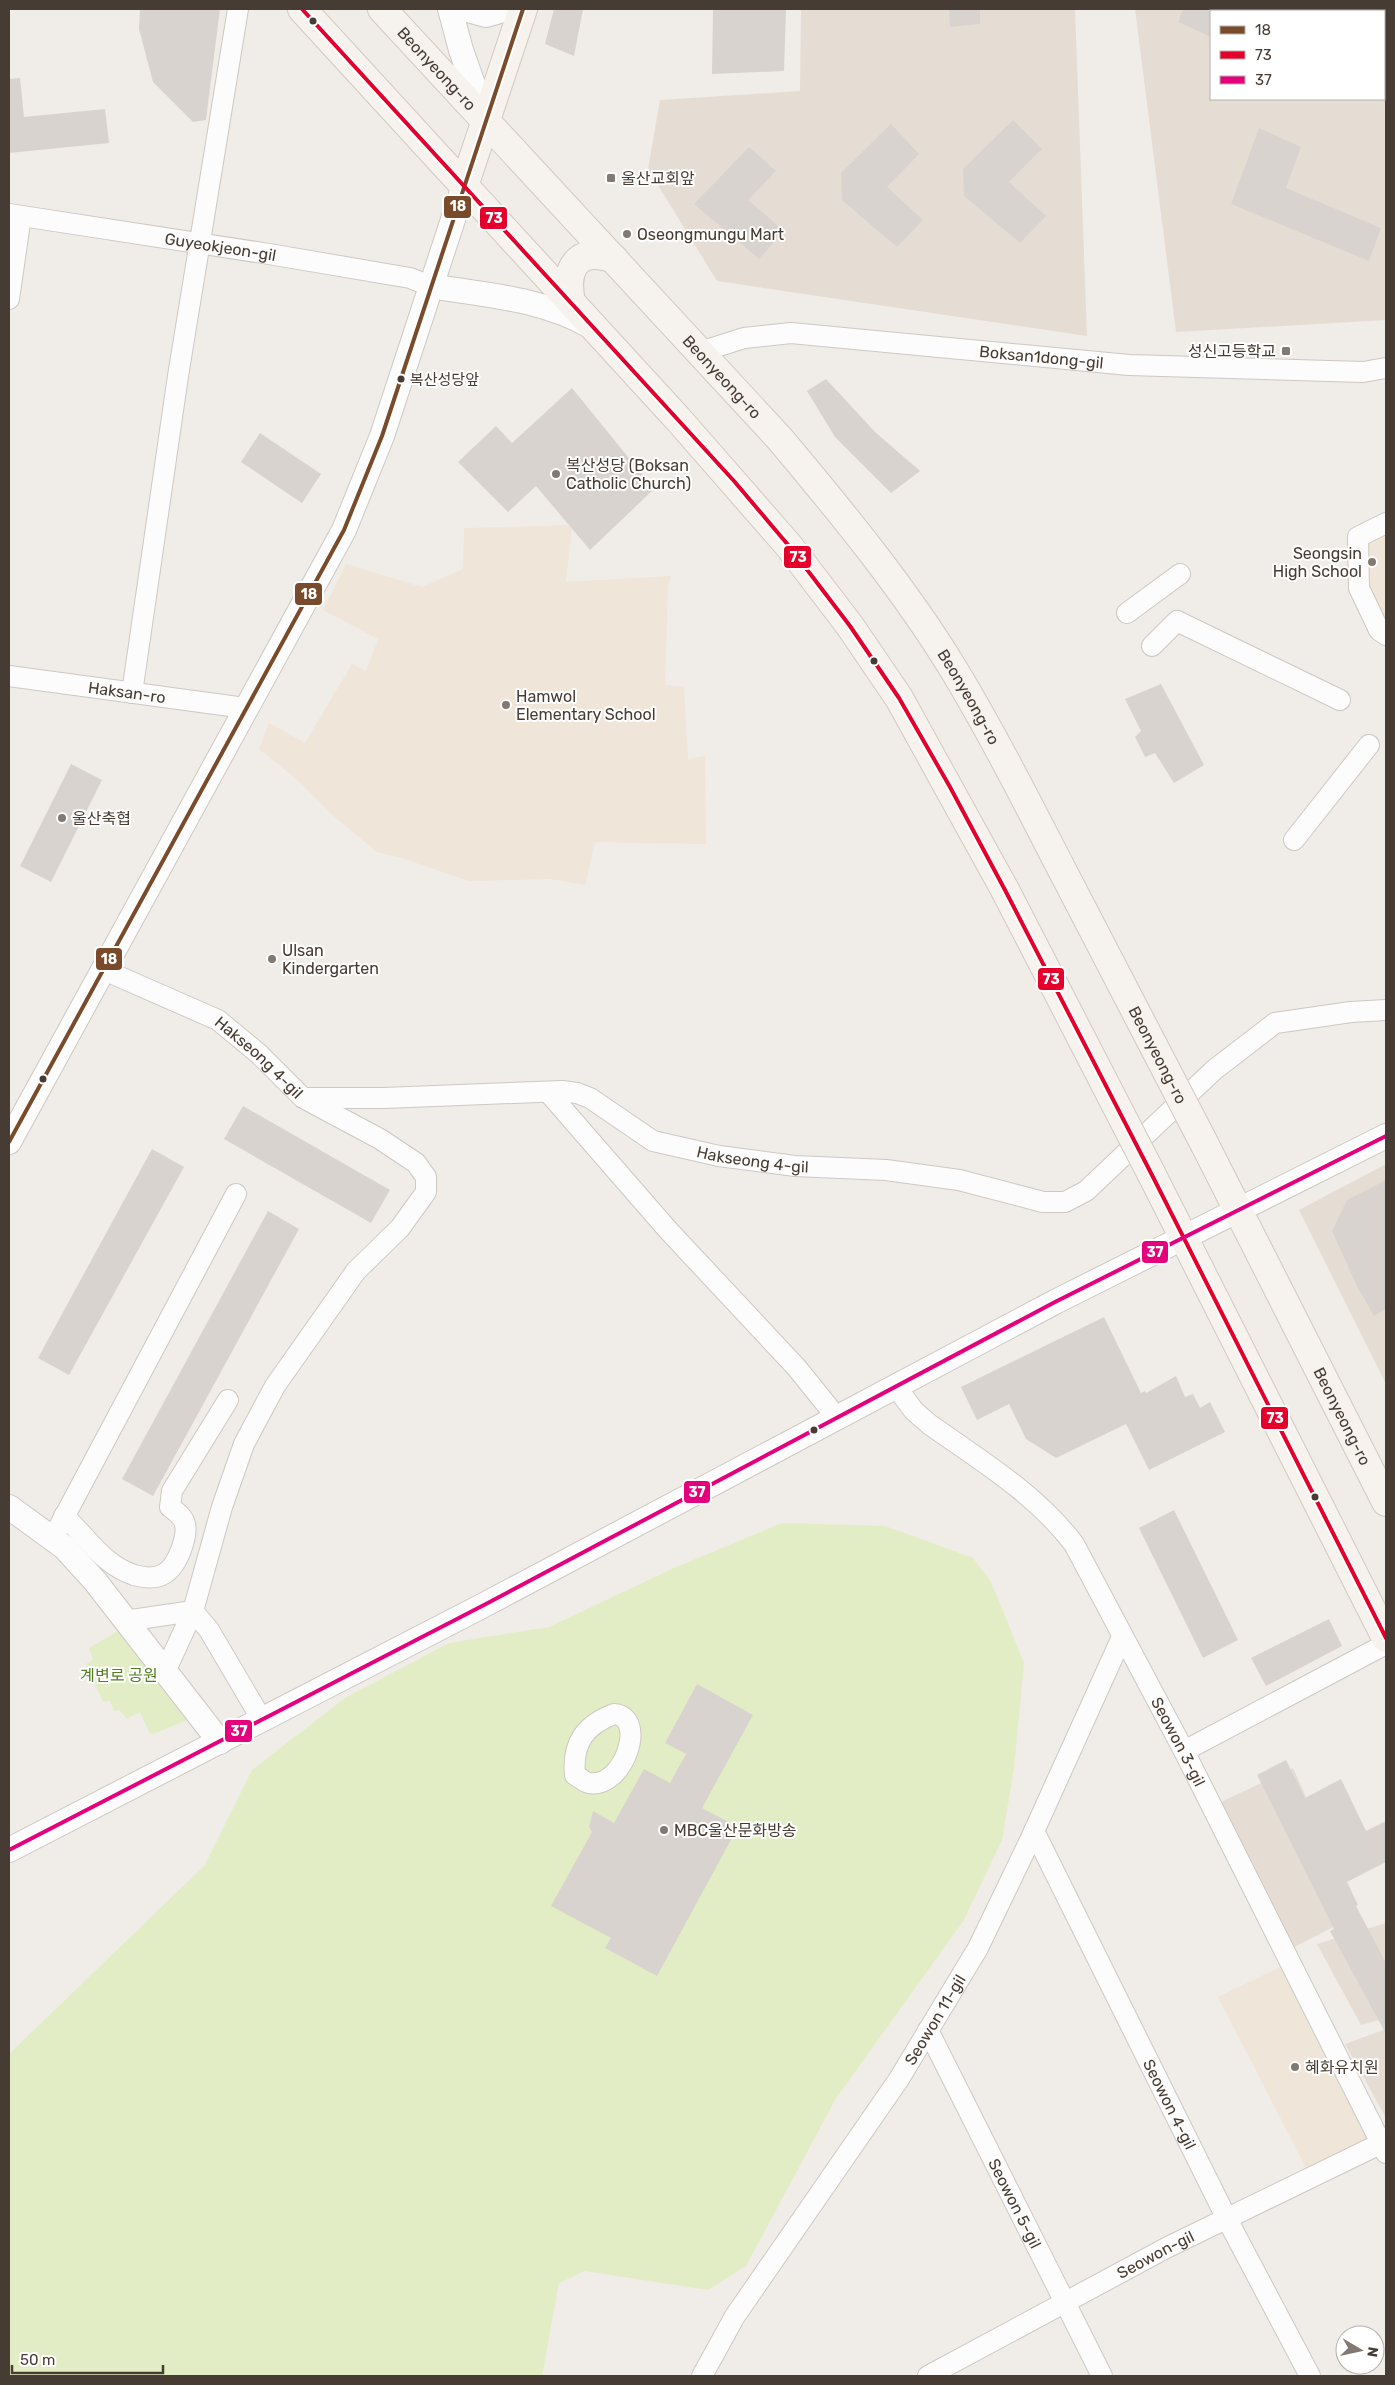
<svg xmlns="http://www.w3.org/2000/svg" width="1395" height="2385" font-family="Rubik,'Noto Sans KR',sans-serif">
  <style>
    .residential { fill: #e5ddd4; fill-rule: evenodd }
    .education { fill: #efe5d9 }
    .green { fill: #e3edc5 }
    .building { fill: #d8d3cf }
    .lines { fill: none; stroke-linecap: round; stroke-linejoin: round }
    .minor-casing { stroke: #cdc8c4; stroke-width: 22 }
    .tertiary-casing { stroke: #cdc8c4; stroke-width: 26 }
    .secondary-casing { stroke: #d2c9bf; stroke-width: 30 }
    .minor { stroke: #fdfcfc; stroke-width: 20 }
    .tertiary { stroke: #fdfcfc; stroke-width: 24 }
    .secondary { stroke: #f6f3ee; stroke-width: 28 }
    .secondary-bridge-casing { stroke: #d2c9bf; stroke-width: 30; stroke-linecap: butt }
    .secondary-bridge { stroke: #f6f3ee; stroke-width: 28 }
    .bus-1-casing { stroke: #fff; stroke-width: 8 }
    .bus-2-casing { stroke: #fff; stroke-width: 8 }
    .bus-3-casing { stroke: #fff; stroke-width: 8 }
    .bus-1 { stroke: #7a4b2a; stroke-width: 4 }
    .bus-2 { stroke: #e4002b; stroke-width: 4 }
    .bus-3 { stroke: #e5007d; stroke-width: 4 }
    .bus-dot { fill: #473c33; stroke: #fff; stroke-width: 2 }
    .poi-dot { fill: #827a72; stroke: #fff; stroke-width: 2 }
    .labels { text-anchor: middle; stroke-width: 4; stroke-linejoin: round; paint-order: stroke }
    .bus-label { font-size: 15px; fill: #473c33; stroke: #fff; text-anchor: start }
    .street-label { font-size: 16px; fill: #473c33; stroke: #fff }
    .poi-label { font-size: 16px; fill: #473c33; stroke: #fff; text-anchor: start }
    .park-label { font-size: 16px; fill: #537e21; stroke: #fff }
    .line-badge { stroke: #fff; stroke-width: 2 }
    .badge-label { font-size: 14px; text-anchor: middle; font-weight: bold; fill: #fff }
  </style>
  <rect width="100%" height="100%" fill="#f0ece8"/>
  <g class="residential">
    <path d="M801 9H1075L1087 336 717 281 648 169 660 100 800 91Z"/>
    <path d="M1135 9H1386V320L1176 332ZM1211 11H1384V99H1211Z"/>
    <path d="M1386 1164V1384L1299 1210Z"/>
    <path d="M1293 1768 1359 1914 1294 1947 1221 1802Z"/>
    <path d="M1386 1923V2018L1361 2025 1317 1944Z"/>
    <path d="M1386 2029V2118L1345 2044Z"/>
  </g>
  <g class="education">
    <path d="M1386 523V635L1359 588 1358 537Z"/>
    <path d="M572 525 566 582 671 576 668 586 665 685 684 687 688 759 705 756 706 844 595 842 585 885 551 879 469 881 402 858 377 852 332 815 295 778 259 749 269 723 305 743 352 664 366 671 378 639 323 610 346 564 422 587 463 569 464 528Z"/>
    <path d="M1284 1965 1372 2138 1308 2172 1218 1997Z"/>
  </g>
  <g class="green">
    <path d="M782 1523 885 1526 973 1558 991 1582 1024 1663 1014 1768 1002 1840 964 1920 835 2100 746 2266 708 2290 585 2271 559 2283 542 2376H9V2054L205 1865 252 1770 345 1698 449 1643 549 1627 674 1568Z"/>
    <path d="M118 1631 190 1719 153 1734 149 1732 140 1712 127 1719 119 1710 114 1711 110 1701 103 1702 86 1664 93 1660 89 1648Z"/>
  </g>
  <g class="building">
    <path d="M140 9H220L206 120 193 122 153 82 139 29Z"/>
    <path d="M554 9H583L574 56 545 44Z"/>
    <path d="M713 9H786L784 71 712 74Z"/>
    <path d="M949 9H980V24L950 27Z"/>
    <path d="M1183 9H1211V37L1178 22Z"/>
    <path d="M20 78 24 117 105 109 109 143 9 153V79Z"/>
    <path d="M1013 120 1042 149 1009 182 1046 216 1020 243 964 196 963 169Z"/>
    <path d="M891 124 919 154 887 187 923 220 897 247 842 200 841 173Z"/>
    <path d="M1259 128 1301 147 1286 188 1381 228 1369 261 1231 204Z"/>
    <path d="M749 147 776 171 748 200 784 231 759 259 694 204Z"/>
    <path d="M826 379 875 432 920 471 891 493 835 437 807 391Z"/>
    <path d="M572 388 654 489 590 550 536 486 508 512 458 462 496 426 512 443Z"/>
    <path d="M260 433 321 474 302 503 241 462Z"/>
    <path d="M1161 684 1204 765 1174 783 1155 753 1145 757 1135 737 1141 731 1125 699Z"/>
    <path d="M71 764 102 780 51 882 20 866Z"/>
    <path d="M243 1106 390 1190 371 1223 224 1139Z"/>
    <path d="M152 1149 184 1167 69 1375 38 1358Z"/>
    <path d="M1386 1180V1309L1374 1316 1357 1286 1332 1231 1347 1200Z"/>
    <path d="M268 1211 299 1229 153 1496 122 1479Z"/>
    <path d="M1104 1317 1141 1393 1145 1391 1146 1393 1176 1376 1185 1397 1193 1394 1200 1408 1210 1402 1225 1432 1149 1470 1126 1424 1056 1458 1026 1439 1009 1404 977 1420 961 1387Z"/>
    <path d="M1174 1510 1238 1640 1203 1658 1139 1528Z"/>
    <path d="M1329 1619 1342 1646 1266 1686 1251 1658Z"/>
    <path d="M697 1684 753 1715 702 1808 738 1827 657 1976 605 1948 611 1938 551 1906 592 1832 589 1827 593 1811 614 1823 644 1769 670 1783 686 1754 665 1743Z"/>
    <path d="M1286 1760 1305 1798 1341 1779 1366 1831 1386 1821V1862L1347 1882 1358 1905 1356 1906 1386 1963V2034L1330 1931 1334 1929 1257 1775Z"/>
  </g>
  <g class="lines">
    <g class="minor-casing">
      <g id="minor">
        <path id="s1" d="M9 214 269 254 410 278 430 286"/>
        <path d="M9 299 21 216"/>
        <path id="s2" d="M700 352 744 338 791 333 1129 365 1363 372 1386 368"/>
        <path d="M1386 523 1358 537 1359 588 1379 630 1386 635"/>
        <path d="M1127 613 1180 574"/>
        <path d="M1152 646 1177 621 1340 700"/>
        <path id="s3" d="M9 676 245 708"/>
        <path d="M132 693 178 376 238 9"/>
        <path d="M1294 840 1369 745"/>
        <path id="s4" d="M104 970 218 1020 259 1054 303 1098H384L562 1091 577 1093 590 1098 653 1141 719 1156 795 1166 886 1170 959 1180 1043 1202H1065L1086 1191 1214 1070 1275 1023 1351 1012 1386 1010"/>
        <path d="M548 1092 668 1230 797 1368 838 1419"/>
        <path id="s5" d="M897 1388 914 1411 929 1424C981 1461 1035 1493 1074 1544L1184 1751 1386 2153"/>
        <path d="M64 1516C87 1537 103 1565 134 1575 159 1582 172 1574 181 1550 184 1542 187 1533 185 1524 183 1516 176 1512 170 1507L172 1491 228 1400"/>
        <path d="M53 1538 236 1194"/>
        <path d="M125 1621 193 1611 209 1630 262 1720"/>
        <path d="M165 1672 193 1611 222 1507 244 1444 275 1386 356 1271 400 1228 426 1192V1177L416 1163 380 1139 307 1100"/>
        <path d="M614 1714C648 1716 624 1789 589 1783 584 1782 579 1777 575 1775 572 1743 585 1725 614 1714Z"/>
        <path d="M1184 1751 1386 1644"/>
        <path id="s6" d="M1034 1831 1227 2219 1310 2376"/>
        <path id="s7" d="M928 2030 1102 2376"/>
        <path id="s8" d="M702 2376 735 2316 899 2079 978 1948 1031 1838 1122 1637"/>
        <path id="s9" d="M928 2376 1168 2247 1386 2141"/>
      </g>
    </g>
    <g class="tertiary-casing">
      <g id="tertiary">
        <path d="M450 9 461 50 486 121"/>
        <path d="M464 9 486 15 507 9"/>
        <path d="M430 286C484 295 541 298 590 326"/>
        <path d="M9 1142 344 530 382 436 464 186"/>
        <path d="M9 1507 64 1547 95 1581 220 1742"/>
        <path d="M9 1850 484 1605 1055 1302 1386 1136"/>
      </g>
    </g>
    <g class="secondary-casing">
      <g id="secondary">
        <path d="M302 9 678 419 789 546 850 626 899 698 1005 890"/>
        <path id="s10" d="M382 9 780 439C842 513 904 588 954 670 992 733 1025 798 1059 864"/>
        <path d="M464 186 523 9"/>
        <path d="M571 302C564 268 577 246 614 259"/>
        <path id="s11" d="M1205 1145 1386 1502"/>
        <path d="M1152 1175 1386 1638"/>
      </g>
    </g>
    <use href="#minor" class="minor"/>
    <use href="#tertiary" class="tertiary"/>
    <use href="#secondary" class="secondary"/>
    <g class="secondary-bridge-casing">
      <g id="secondary-bridge">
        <path id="s12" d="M1059 864 1205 1145"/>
        <path d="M1005 890 1152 1175"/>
      </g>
    </g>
    <use href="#secondary-bridge" class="secondary-bridge"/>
    <g class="bus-1-casing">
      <path id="bus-1" d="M9 1142 344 530 382 436 523 9"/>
    </g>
    <g class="bus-2-casing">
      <path id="bus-2" d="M302 9 734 481 789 546 850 626 899 698 950 787 1005 890 1152 1175 1386 1638"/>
    </g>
    <g class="bus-3-casing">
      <path id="bus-3" d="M9 1850 484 1605 1055 1302 1386 1136"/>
    </g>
    <use href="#bus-1" class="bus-1"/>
    <use href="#bus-2" class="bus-2"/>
    <use href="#bus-3" class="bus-3"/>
  </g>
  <g class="bus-dot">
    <circle cx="313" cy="21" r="4.5"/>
    <circle cx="401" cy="379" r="4.5"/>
    <circle cx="874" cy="661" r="4.5"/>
    <circle cx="43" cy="1079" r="4.5"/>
    <circle cx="814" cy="1430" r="4.5"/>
    <circle cx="1315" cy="1497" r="4.5"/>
  </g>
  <g class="poi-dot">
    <rect x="606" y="173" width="10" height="10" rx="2.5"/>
    <circle cx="627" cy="234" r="5"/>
    <rect x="1281" y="346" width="10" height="10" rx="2.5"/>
    <circle cx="556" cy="474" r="5"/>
    <circle cx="1372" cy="562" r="5"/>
    <circle cx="506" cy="705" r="5"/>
    <circle cx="62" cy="818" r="5"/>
    <circle cx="272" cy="959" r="5"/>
    <circle cx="664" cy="1830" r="5"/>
    <circle cx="1295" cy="2067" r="5"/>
  </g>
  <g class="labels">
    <g class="bus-label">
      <text x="410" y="385">복산성당앞</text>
    </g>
    <g class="street-label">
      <text dy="6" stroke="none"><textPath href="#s10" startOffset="81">Beonyeong-ro</textPath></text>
      <text dy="6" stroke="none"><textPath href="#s1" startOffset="214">Guyeokjeon-gil</textPath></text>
      <text dy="6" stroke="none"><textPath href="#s2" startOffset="345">Boksan1dong-gil</textPath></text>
      <text dy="6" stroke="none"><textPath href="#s10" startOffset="501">Beonyeong-ro</textPath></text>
      <text dy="6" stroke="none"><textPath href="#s3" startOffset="119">Haksan-ro</textPath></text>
      <text dy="6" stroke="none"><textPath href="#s10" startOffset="906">Beonyeong-ro</textPath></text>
      <text dy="6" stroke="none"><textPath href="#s12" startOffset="215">Beonyeong-ro</textPath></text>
      <text dy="6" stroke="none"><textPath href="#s4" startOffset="180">Hakseong 4-gil</textPath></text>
      <text dy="6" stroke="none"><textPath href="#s4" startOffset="706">Hakseong 4-gil</textPath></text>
      <text dy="6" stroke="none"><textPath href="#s11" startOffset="304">Beonyeong-ro</textPath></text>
      <text dy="6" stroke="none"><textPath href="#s5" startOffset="461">Seowon 3-gil</textPath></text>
      <text dy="6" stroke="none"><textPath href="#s8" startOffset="426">Seowon 11-gil</textPath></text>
      <text dy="6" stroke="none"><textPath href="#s6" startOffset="305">Seowon 4-gil</textPath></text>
      <text dy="6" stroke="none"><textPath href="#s7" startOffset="194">Seowon 5-gil</textPath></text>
      <text dy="6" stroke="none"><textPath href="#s9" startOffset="258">Seowon-gil</textPath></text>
    </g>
    <g class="poi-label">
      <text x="621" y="184">울산교회앞</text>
      <text x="637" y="240">Oseongmungu Mart</text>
      <text x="1276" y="357" text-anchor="end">성신고등학교</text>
      <text x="566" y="471">복산성당 (Boksan<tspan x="566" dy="18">Catholic Church)</tspan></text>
      <text x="1362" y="559" text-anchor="end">Seongsin<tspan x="1362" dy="18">High School</tspan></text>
      <text x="516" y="702">Hamwol<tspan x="516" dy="18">Elementary School</tspan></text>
      <text x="72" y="824">울산축협</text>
      <text x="282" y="956">Ulsan<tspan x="282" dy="18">Kindergarten</tspan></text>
      <text x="674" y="1836">MBC울산문화방송</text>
      <text x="1305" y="2073">혜화유치원</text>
    </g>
    <g class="park-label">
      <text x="119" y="1681">계변로 공원</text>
    </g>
  </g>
  <g class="line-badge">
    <rect x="443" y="195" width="29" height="24" rx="5" fill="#7a4b2a"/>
    <rect x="479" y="206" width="29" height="24" rx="5" fill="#e4002b"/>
    <rect x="783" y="545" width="29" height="24" rx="5" fill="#e4002b"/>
    <rect x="294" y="582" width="29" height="24" rx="5" fill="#7a4b2a"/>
    <rect x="95" y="947" width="28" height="24" rx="5" fill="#7a4b2a"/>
    <rect x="1037" y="967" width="28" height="24" rx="5" fill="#e4002b"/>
    <rect x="1141" y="1240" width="28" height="24" rx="5" fill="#e5007d"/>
    <rect x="1260" y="1406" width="29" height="24" rx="5" fill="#e4002b"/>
    <rect x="683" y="1480" width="28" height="24" rx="5" fill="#e5007d"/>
    <rect x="224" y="1719" width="29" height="24" rx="5" fill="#e5007d"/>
  </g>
  <g class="badge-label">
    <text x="458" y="211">18</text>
    <text x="494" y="223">73</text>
    <text x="798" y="562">73</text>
    <text x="309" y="599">18</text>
    <text x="109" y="964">18</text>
    <text x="1051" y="984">73</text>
    <text x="1155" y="1257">37</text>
    <text x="1275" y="1423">73</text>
    <text x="697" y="1497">37</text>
    <text x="239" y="1736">37</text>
  </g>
  <rect width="1395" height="2385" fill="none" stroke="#473c33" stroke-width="20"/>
  <rect x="1210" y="10" width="175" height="90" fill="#ffffff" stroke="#b5b1ad"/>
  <rect x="1220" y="26" width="25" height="8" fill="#7a4b2a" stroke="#b5b1ad"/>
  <text x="1255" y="35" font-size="15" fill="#473c33">18</text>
  <rect x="1220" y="51" width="25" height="8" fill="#e4002b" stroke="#b5b1ad"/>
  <text x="1255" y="60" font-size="15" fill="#473c33">73</text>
  <rect x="1220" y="76" width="25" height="8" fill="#e5007d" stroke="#b5b1ad"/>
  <text x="1255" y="85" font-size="15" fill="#473c33">37</text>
  <g transform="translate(1360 2350) rotate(99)"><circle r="24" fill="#ffffff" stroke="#b5b1ad"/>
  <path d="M0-4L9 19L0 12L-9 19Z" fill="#827a72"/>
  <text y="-8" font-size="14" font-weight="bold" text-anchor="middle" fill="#473c33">N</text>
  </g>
  <path d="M12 2365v8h151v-8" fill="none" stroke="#473c33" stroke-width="2.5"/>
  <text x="20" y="2365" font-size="15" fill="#473c33" stroke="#ffffff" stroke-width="4" paint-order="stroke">50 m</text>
</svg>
